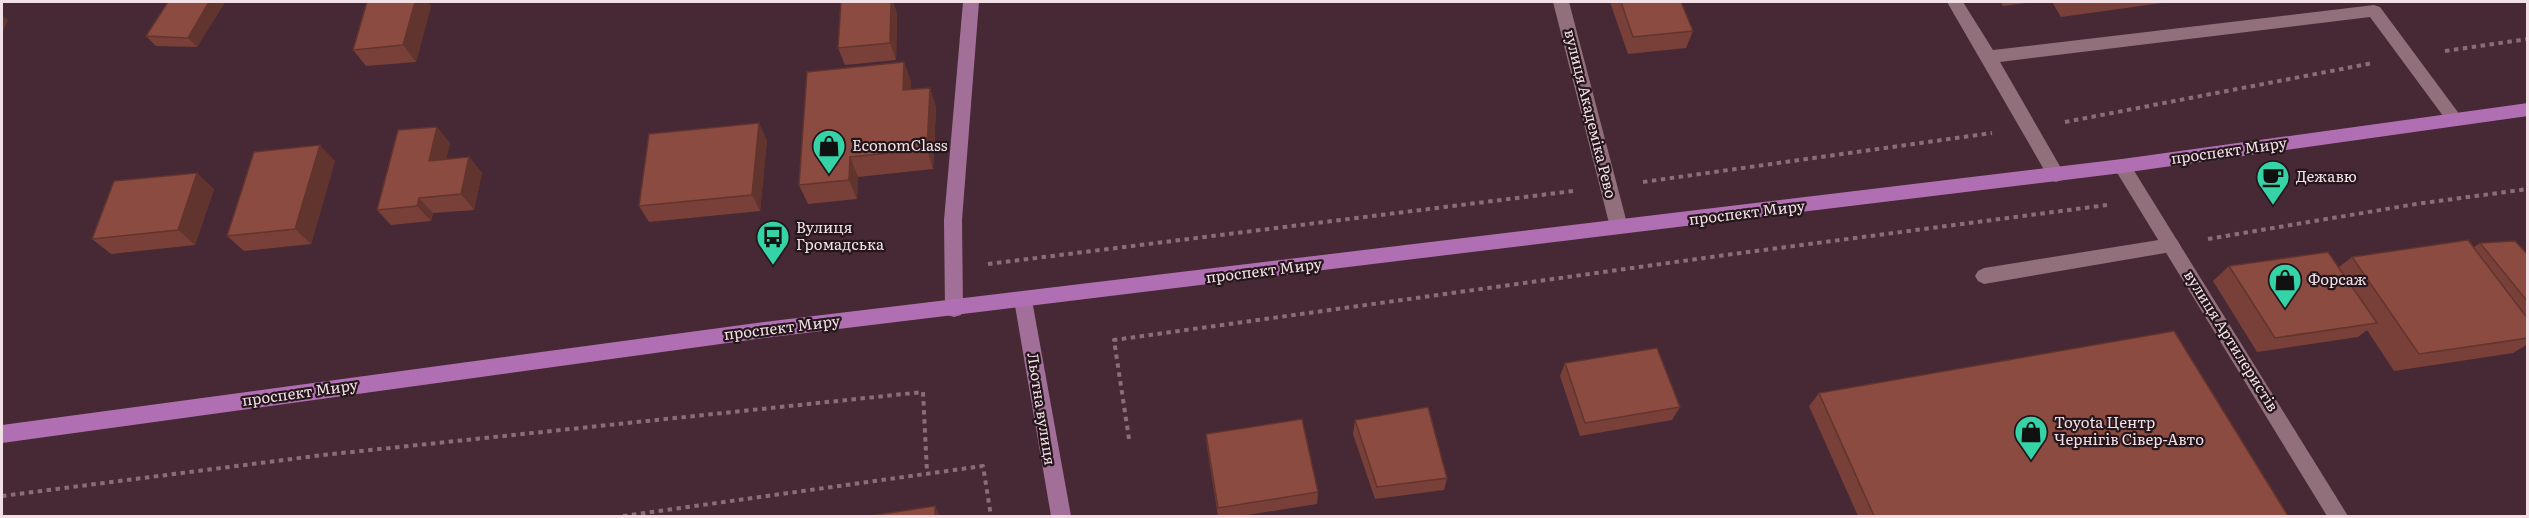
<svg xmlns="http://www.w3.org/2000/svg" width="2529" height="518" font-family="Literata,serif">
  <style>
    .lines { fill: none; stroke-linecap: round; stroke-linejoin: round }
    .path { stroke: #876e77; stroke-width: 4; stroke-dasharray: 4.5 4.5; stroke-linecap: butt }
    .lane { fill: #916f7b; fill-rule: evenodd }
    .street { fill: #916f7b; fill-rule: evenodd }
    .secondary { fill: #a16f97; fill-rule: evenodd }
    .primary { fill: #b16fb3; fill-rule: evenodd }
    .wall { fill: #784038 }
    .shaded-wall { fill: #62342e }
    .building { fill: #8c4b41; stroke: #62342e; stroke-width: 1.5 }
    .labels { text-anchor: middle; stroke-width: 4.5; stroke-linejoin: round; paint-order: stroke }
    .street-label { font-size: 15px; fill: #f3e0e7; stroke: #24161b }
    .poi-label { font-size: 15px; fill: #f3e0e7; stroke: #24161b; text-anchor: start }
  </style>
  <rect width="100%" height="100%" fill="#462934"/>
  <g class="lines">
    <g class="path">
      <path d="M2445 51 2528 39"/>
      <path d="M2065 122 2373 63"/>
      <path d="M1643 182 1992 133"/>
      <path d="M2208 239 2416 204 2528 189"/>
      <path d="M988 264 1573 191"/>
      <path d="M1129 439 1114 340 1733 254 2107 205"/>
      <path d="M2 496 323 455 923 392 927 472"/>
      <path d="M623 516 983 466 991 516"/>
    </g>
    <g class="lane">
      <path d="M1947 2H1963L1993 50 2374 5 2380 7 2463 119 2461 124 2455 126 2449 124 2370 17 2000 62 2065 175 2062 180 2056 182 2050 180Z"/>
      <path d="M2171 238 2177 240 2180 245 2177 250 2171 252 1984 284 1978 281 1975 276 1978 271 1984 268Z"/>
    </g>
    <g class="street">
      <path d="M1553 2H1569L1628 227 1625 232 1619 234 1613 232 1610 227Z"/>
      <path d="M2122 159 2128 161 2348 516H2327L2116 171 2113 166 2116 161Z"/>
    </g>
    <g class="secondary">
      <path d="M963 2H979L962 220 963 309 961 315 954 317 947 315 945 309 944 220Z"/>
      <path d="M1023 292 1029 294 1032 300 1071 516H1051L1014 300 1017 294Z"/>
    </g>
    <path class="primary" d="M2528 103V116L2122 173 764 338 2 443V425L764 322 2122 159Z"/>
  </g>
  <g class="wall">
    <path d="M168 2H225L197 47 156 46 146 36Z"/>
    <path d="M841 2H893L897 14 896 60 845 65 838 48Z"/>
    <path d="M1610 2H1681L1693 31 1686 48 1628 54Z"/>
    <path d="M2001 2H2034L2003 6Z"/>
    <path d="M2052 2H2169L2061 17Z"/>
    <path d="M431 6 416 62 366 66 353 50Z"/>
    <path d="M904 62 911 82 910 90 930 88 936 108 933 169 858 177 857 199 808 204 799 185Z"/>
    <path d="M767 140 760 211 649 222 639 206Z"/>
    <path d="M450 143 446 160 469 157 482 173 474 210 433 213 431 221 391 225 377 210Z"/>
    <path d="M335 161 311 244 244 251 227 236Z"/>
    <path d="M214 189 195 245 111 254 92 239Z"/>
    <path d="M2480 243 2528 255V344L2513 353 2394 371 2367 330 2358 337 2257 352 2213 281 2229 266 2339 267 2352 257 2474 247Z"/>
    <path d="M1565 363 1680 407 1672 420 1580 436 1560 376Z"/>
    <path d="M1819 393 2288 516H1858L1809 406Z"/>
    <path d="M1355 420 1447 478 1444 490 1375 499 1353 434Z"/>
    <path d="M1206 434 1318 492 1317 504 1241 516H1218L1207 447Z"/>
  </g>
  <g class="shaded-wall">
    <path d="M209 2H225L197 47 188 38Z"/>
    <path d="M415 2H427L431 6 416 62 403 45Z"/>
    <path d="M891 2H893L897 14 896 60 890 43Z"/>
    <path d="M2 15 8 20 2 33Z"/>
    <path d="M904 62 911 82 910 110 903 90Z"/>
    <path d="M930 88 936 108 933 169 927 149Z"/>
    <path d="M759 123 767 140 760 211 752 195Z"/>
    <path d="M437 127 450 143 442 177 429 161Z"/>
    <path d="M320 145 335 161 311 244 295 229Z"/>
    <path d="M469 157 482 173 474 210 461 194Z"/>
    <path d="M850 157 858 177 857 199 849 180Z"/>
    <path d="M197 173 214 189 195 245 178 230Z"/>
    <path d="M419 198 433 213 431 221 417 206Z"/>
    <path d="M935 506 940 516H935Z"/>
  </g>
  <g class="building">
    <path d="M168 2H209L188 38 146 36Z"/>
    <path d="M367 2H415L403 45 353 50Z"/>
    <path d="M841 2H891L890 43 838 48Z"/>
    <path d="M1621 2H1681L1693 31 1633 37Z"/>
    <path d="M904 62 903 90 930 88 927 149 850 157 849 180 799 185 807 72Z"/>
    <path d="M759 123 752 195 639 206 649 134Z"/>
    <path d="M437 127 429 161 469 157 461 194 419 198 417 206 377 210 398 130Z"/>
    <path d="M320 145 295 229 227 236 254 152Z"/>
    <path d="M197 173 178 230 92 239 114 181Z"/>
    <path d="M2468 240 2528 319V338L2419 354 2352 257Z"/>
    <path d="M2515 241 2528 255V302L2480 243Z"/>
    <path d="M2328 252 2377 323 2275 338 2229 266Z"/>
    <path d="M2174 331 2288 516H1874L1819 393Z"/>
    <path d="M1657 348 1680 407 1585 423 1565 363Z"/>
    <path d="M1428 407 1447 478 1377 487 1355 420Z"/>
    <path d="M1302 419 1318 492 1218 508 1206 434Z"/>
    <path d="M935 506V516H870Z"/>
  </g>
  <defs>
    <g id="shop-pin" transform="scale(1.725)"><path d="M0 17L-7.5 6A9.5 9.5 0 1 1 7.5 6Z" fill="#35d4a7" stroke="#24161b"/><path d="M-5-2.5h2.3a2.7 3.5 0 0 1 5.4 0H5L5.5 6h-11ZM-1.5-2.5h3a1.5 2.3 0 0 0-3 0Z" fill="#111"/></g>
    <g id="cafe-pin" transform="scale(1.725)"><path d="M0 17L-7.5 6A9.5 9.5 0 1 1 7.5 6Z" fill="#35d4a7" stroke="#24161b"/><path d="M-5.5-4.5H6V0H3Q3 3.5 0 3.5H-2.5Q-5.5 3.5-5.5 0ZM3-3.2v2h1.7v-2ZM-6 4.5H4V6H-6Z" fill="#111"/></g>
    <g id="bus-pin" transform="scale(1.725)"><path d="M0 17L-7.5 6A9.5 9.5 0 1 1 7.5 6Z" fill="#35d4a7" stroke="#24161b"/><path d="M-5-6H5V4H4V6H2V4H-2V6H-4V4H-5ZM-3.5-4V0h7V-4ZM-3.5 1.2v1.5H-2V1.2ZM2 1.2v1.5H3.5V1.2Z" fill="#111"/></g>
  </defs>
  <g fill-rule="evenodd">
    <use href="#shop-pin" x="829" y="146"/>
    <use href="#cafe-pin" x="2273" y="177"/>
    <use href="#bus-pin" x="773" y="237"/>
    <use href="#shop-pin" x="2285" y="280"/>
    <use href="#shop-pin" x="2031" y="432"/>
  </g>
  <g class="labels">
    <g class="street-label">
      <text transform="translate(1590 114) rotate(76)" y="5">вулиця Академіка Рево</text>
      <text transform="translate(2229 151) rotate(-8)" y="5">проспект Миру</text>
      <text transform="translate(1747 213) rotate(-7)" y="5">проспект Миру</text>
      <text transform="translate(1264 271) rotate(-7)" y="5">проспект Миру</text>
      <text transform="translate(782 328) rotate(-7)" y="5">проспект Миру</text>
      <text transform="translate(2231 341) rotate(58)" y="5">вулиця Артилеристів</text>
      <text transform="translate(300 393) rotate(-8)" y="5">проспект Миру</text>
      <text transform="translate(1041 409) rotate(81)" y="5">Льотна вулиця</text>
    </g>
    <g class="poi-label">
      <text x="852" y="151">EconomClass</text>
      <text x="2296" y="182">Дежавю</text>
      <text x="796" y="233">Вулиця<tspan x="796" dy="17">Громадська</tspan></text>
      <text x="2308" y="285">Форсаж</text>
      <text x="2054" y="428">Toyota Центр<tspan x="2054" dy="17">Чернігів Сівер-Авто</tspan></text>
    </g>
  </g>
  <rect width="2529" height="518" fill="none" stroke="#f3e0e7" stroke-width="6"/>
</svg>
